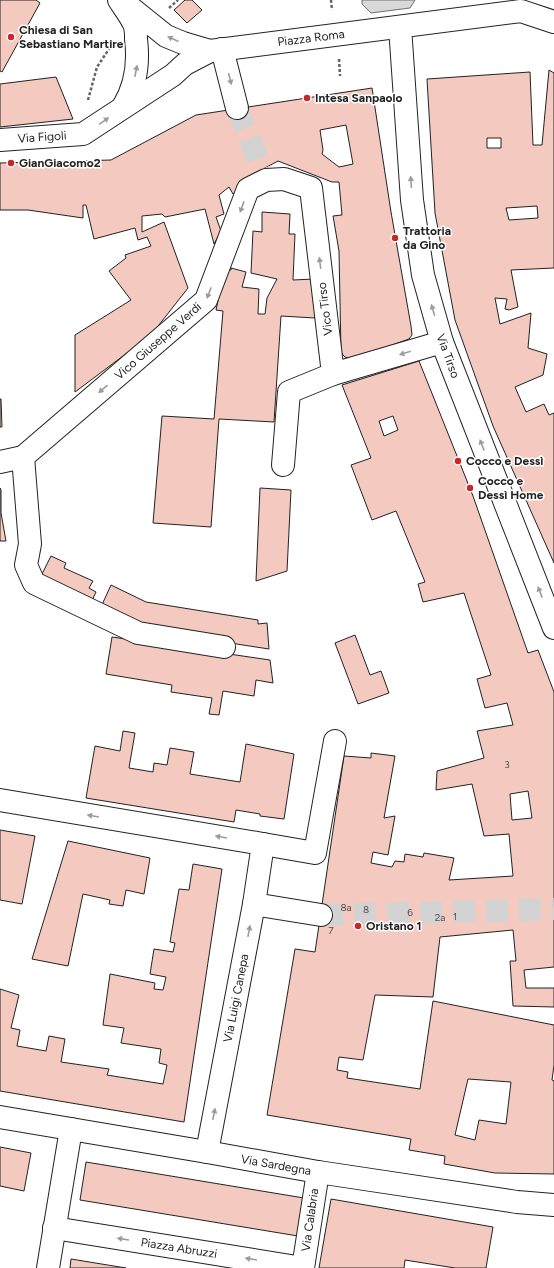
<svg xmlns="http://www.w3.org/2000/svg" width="554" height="1268" font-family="Figtree,sans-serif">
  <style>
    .water { fill: #d9d9d9; stroke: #6f6f6f }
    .building { fill: #f3c9c0; stroke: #222; fill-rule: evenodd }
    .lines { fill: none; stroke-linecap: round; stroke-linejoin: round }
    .minor-tunnel { stroke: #d3d3d3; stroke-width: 22; stroke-dasharray: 22 11; stroke-linecap: butt }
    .minor-casing { stroke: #222; stroke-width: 24 }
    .path { stroke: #646464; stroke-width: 2.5; stroke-dasharray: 3 2; stroke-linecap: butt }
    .minor { stroke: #fff; stroke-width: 22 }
    .oneway { fill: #9c9c9c }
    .poi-dot { fill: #c62828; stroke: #fff; stroke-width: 1.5 }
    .labels { text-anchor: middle; stroke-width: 3; stroke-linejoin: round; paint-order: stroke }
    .number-label { font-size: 10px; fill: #564c4a }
    .poi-label { font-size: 12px; font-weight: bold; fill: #222; stroke: #fff; text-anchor: start }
    .street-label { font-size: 12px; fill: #222; stroke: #fff }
  </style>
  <rect width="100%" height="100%" fill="#fff"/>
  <path class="water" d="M362 0H415L410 8 371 13 362 4Z"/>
  <g class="building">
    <path d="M0 0H36L40 3 2 72 0 71Z"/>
    <path d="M185 0H192L202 10 187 23 174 10Z"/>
    <path d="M549 70 554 73V268L511 270 518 307 509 310 505 309 507 299 495 298 500 324 531 313 528 348 547 354 543 375 515 387 526 412 544 404 549 415 554 413V563L493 426 455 320 435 213 427 79 530 72 533 145H542ZM487 138H501V148H487ZM537 206 538 218 509 220 506 208Z"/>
    <path d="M56 77 73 119 0 127V84Z"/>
    <path d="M372 88 391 212 411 326 412 335 409 339 353 359 345 357 343 355 341 352 339 251 333 216 342 215 339 182H332L278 161 263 169 233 194 229 187 219 195 224 214 216 217 221 231 214 244 205 209 165 217 162 214 142 216V232L164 222 188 288 151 335 75 392V335L131 300 109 271 126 258 125 255 151 246 147 237 138 240 135 228 94 239 86 205H83V218L28 210H0V163L111 160 196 115ZM346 125 353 164 339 167 322 154 323 150 320 130Z"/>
    <path d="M262 212 290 214 289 234H295L293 280 314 279 315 318 281 316 274 422 219 419 211 527 153 523 162 416 214 419 223 311 216 310 225 269 231 270V268L246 272 242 287 259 289 258 314H265L267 298 277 279 251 273 253 231 262 232Z"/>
    <path d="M419 361 473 496 528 653 538 650 554 692V967L524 970 526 988H554V1007L513 1006 510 961H516L513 930 440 937 433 997 375 995 363 1060 339 1057 337 1070 348 1072 347 1078 420 1089 433 1001 554 1025V1065L552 1080 554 1081V1174L495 1173 444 1164 445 1156 409 1150 411 1139 267 1115 295 949 315 952 344 756 371 758V753L395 756 384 818 395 816 388 855 373 852 371 863 392 867 395 861 404 862 405 854 423 857 424 853 454 858 449 880 513 876 509 834 484 836 472 784 436 790 437 771 484 758 477 731 513 725 507 703 485 708 477 679 491 675 464 593 423 602 418 584 425 582 396 511 372 520 351 465 371 458 342 385ZM393 416 398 430 384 436 379 421ZM528 791 532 818 512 820 510 794ZM468 1079 511 1082 506 1124 479 1120 475 1140 455 1135Z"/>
    <path d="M0 399H1L2 427H0Z"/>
    <path d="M0 488 1 490V513L6 541H0Z"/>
    <path d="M260 488 291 490 287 571 256 581Z"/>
    <path d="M51 556 66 563 64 568 93 581 89 588 96 592 90 605 39 580Z"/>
    <path d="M111 585 146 602 258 620V624L267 623 269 649 139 629 100 609Z"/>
    <path d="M355 635 370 675 381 671 389 693 358 704 335 643Z"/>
    <path d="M112 637 270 660 273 683 256 680 254 696 223 691 219 715 209 714 212 698 171 692 172 685 106 674Z"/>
    <path d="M123 731 135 733 129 768 153 772 154 763 167 765 170 748 194 752 190 774 240 782 246 744 294 754 284 819 260 816V814L236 810 234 822 86 798 95 746 120 751Z"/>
    <path d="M0 830 35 836 22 904 0 900Z"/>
    <path d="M68 841 150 858 144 894 126 890 123 906 109 904 110 900 83 894 68 966 32 959Z"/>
    <path d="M193 864 222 869 184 1122 0 1091V989L19 995 11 1028 20 1030 17 1046 46 1051 49 1036 65 1039 61 1062 109 1069 107 1075 163 1084 167 1065 159 1063 161 1049 121 1043 124 1028 103 1025 110 974 155 983 154 989 163 990 166 977 150 974 154 949 173 952 175 943 170 942 179 889 189 890Z"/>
    <path d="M0 1147 31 1153 24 1191 0 1186Z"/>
    <path d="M86 1162 304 1198 298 1236 80 1200Z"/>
    <path d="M331 1199 493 1227 486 1268H455L405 1260 404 1268H319Z"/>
    <path d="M71 1259 126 1268H70Z"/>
  </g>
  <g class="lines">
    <g class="minor-tunnel">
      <path d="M237 108 262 170"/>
      <path d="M321 915 554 909"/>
    </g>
    <g class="minor-casing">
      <g id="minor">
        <path d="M119 0C124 8 130 15 134 24 136 28 136 34 136 39 139 63 136 86 123 107"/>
        <path d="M126 4 166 36 183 43 210 51"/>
        <path d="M400 27 412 200 423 275 442 342 554 628"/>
        <path d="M222 49 237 108"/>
        <path d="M0 140 83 134 173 75 185 64 210 51 521 11 554 22"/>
        <path d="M23 457 30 544 26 565 34 583 138 633 224 647"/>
        <path d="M0 462 23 457 206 300 248 189 266 180 284 179 311 188 333 374 442 342"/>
        <path d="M283 465 289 392 333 374"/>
        <path d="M0 800 263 844 254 904 207 1152"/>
        <path d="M263 844 315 853 335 741"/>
        <path d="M254 904 321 915"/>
        <path d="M0 1117 207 1152 318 1172 517 1202 554 1205"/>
        <path d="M54 1228 303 1268"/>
        <path d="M48 1268 71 1129"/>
        <path d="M303 1268 318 1172"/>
      </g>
    </g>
    <g class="path">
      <path d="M331 0 332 10"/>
      <path d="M169 8 178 0"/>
      <path d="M339 59 340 76"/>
      <path d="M88 100 97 67 111 46"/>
    </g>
    <use href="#minor" class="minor"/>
  </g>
  <defs><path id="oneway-solid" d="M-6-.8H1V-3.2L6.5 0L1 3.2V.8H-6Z"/></defs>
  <g class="oneway">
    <use href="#oneway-solid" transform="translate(173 39) rotate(-156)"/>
    <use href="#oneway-solid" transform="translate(136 71) rotate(-79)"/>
    <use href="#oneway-solid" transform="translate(230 79) rotate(76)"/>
    <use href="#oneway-solid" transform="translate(104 121) rotate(-35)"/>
    <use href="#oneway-solid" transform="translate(411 182) rotate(-94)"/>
    <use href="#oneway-solid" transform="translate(242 207) rotate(110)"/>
    <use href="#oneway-solid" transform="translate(320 263) rotate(-97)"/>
    <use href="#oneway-solid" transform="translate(209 293) rotate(111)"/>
    <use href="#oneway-solid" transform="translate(433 310) rotate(-106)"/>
    <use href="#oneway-solid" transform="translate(405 353) rotate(163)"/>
    <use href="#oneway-solid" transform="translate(103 389) rotate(139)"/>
    <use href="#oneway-solid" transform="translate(482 445) rotate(-111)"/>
    <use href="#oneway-solid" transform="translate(540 592) rotate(-111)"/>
    <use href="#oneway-solid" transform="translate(93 816) rotate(-170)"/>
    <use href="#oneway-solid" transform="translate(221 837) rotate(-170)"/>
    <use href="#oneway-solid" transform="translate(249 931) rotate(-79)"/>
    <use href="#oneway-solid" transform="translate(214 1114) rotate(-79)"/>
    <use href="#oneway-solid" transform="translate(123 1239) rotate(-171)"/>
    <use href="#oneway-solid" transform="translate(251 1259) rotate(-171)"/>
  </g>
  <g class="poi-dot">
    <circle cx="11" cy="37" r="4"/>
    <circle cx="307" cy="98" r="4"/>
    <circle cx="11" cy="163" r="4"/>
    <circle cx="395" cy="238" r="4"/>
    <circle cx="458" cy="461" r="4"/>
    <circle cx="470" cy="488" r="4"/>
    <circle cx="358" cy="926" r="4"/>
  </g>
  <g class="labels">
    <g class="number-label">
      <text x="507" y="768">3</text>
      <text x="346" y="911">8a</text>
      <text x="366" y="913">8</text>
      <text x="410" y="916">6</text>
      <text x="455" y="920">1</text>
      <text x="440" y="921">2a</text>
      <text x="331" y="934">7</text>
    </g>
    <g class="poi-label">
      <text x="19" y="34">Chiesa di San<tspan x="19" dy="14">Sebastiano Martire</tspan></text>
      <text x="315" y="102">Intesa Sanpaolo</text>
      <text x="19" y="167">GianGiacomo2</text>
      <text x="403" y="235">Trattoria<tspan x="403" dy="14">da Gino</tspan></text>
      <text x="466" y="465">Cocco e Dessì</text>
      <text x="478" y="485">Cocco e<tspan x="478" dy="14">Dessì Home</tspan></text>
      <text x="366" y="930">Oristano 1</text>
    </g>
    <g class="street-label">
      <text transform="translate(311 38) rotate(-7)" y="4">Piazza Roma</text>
      <text transform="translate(42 137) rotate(-4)" y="4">Via Figoli</text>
      <text transform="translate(325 309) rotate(-97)" y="4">Vico Tirso</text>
      <text transform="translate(158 341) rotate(-41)" y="4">Vico Giuseppe Verdi</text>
      <text transform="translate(448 356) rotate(70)" y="4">Via Tirso</text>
      <text transform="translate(236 998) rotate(-79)" y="4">Via Luigi Canepa</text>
      <text transform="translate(276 1165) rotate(10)" y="4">Via Sardegna</text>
      <text transform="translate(310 1220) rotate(-82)" y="4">Via Calabria</text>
      <text transform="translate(179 1248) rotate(9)" y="4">Piazza Abruzzi</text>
    </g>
  </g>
</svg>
